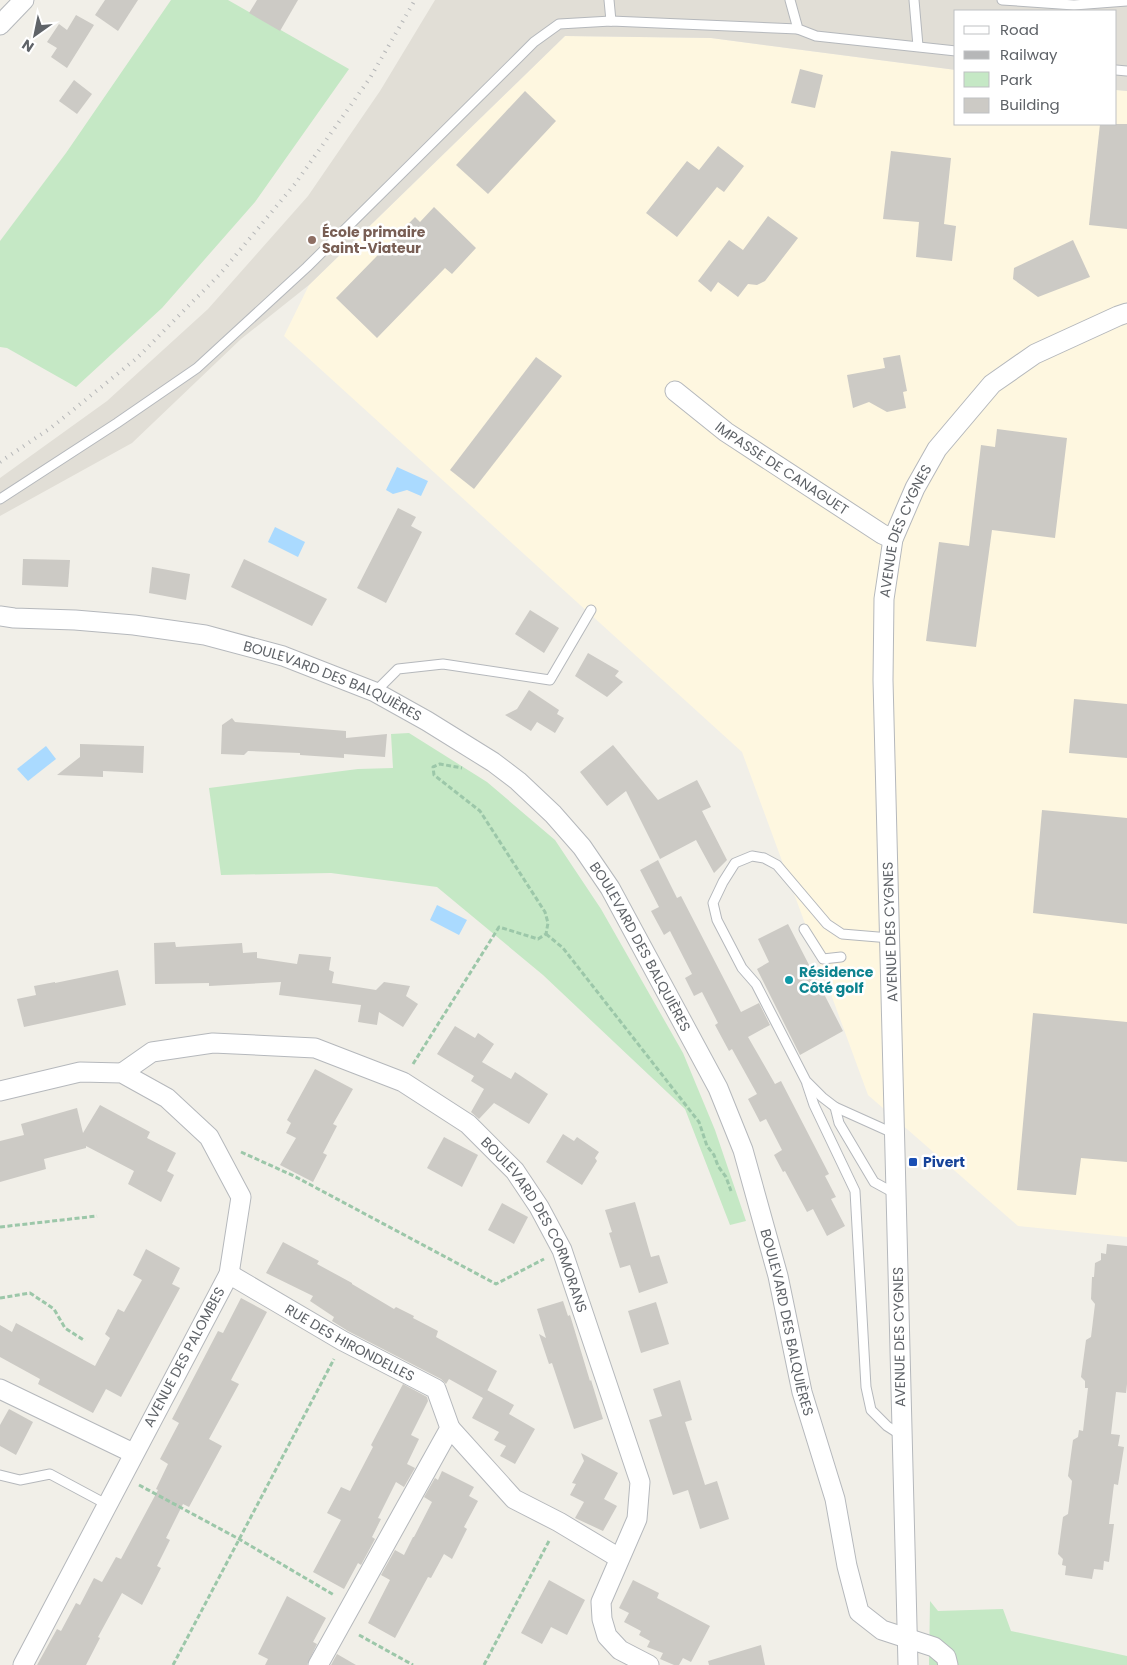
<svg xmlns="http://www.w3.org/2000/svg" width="1127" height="1665" font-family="Poppins,sans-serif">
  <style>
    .commercial { fill: #fef7e0 }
    .education { fill: #e1ded6 }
    .green { fill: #c5e8c5 }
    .water { fill: #aadaff }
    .building { fill: #cccac5 }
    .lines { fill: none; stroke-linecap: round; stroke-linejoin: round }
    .lane-casing { stroke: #b5b8bc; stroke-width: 11 }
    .street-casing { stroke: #b5b8bc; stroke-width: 21 }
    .path { stroke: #9cc7a9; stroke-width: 3; stroke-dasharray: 5 2.5; stroke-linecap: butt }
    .lane { stroke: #fff; stroke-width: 9 }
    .street { stroke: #fff; stroke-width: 19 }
    .rail { stroke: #b6b7b8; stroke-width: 4; stroke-dasharray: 1 6; stroke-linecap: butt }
    .education-dot { fill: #8d6e63; stroke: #fff; stroke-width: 2 }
    .culture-dot { fill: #0f9aa8; stroke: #fff; stroke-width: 2 }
    .transit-dot { fill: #1a4fb4; stroke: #fff; stroke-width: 2 }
    .labels { text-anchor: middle; stroke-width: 5; stroke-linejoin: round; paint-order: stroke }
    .education-label { font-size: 14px; font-weight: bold; fill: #785e54; stroke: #fff; text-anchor: start }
    .street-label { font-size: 14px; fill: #5f6368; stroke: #fff }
    .culture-label { font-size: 14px; font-weight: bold; fill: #0d838f; stroke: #fff; text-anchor: start }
    .transit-label { font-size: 14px; font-weight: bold; fill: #164399; stroke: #fff; text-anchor: start }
  </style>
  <rect width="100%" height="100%" fill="#f1efe8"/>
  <path class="commercial" d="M565 36 711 38 956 70V124H1116V90L1127 91V1237L1018 1226 868 1095 742 752 284 336 309 285Z"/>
  <path class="education" d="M435 0H1127V91L1116 90V11H956V70L711 38 565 36 309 285 241 339 132 443 0 516V478L107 401 208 309 308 196 380 91Z"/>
  <g class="green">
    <path d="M171 0H228L349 69 255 202 162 308 76 387 7 348 0 347V241L66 153Z"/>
    <path d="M409 733 487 782 555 840 601 909 683 1053 715 1130 746 1221 730 1225 685 1109 543 975 437 887 331 873 221 875 209 788 358 769 393 768 391 734Z"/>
    <path d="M930 1601 938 1611 1003 1609 1011 1631 1127 1656V1665H929Z"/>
  </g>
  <g class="water">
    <path d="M397 467 428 481 421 496 407 490 393 494 386 490Z"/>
    <path d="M275 527 305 542 298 557 268 542Z"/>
    <path d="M46 746 56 759 28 781 17 769Z"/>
    <path d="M437 905 467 920 459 935 430 920Z"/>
  </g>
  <g class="building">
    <path d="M105 0H138L118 31 95 15Z"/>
    <path d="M257 0H298L280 31 249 13Z"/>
    <path d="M76 15 94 25 67 68 51 57 57 48 47 42 59 24 67 30Z"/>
    <path d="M800 69 823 75 815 108 791 103Z"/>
    <path d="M74 80 92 94 77 114 59 101Z"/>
    <path d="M525 91 556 121 488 194 456 165Z"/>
    <path d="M1100 124H1127V229L1089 225Z"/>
    <path d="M718 146 744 166 724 192 717 187 677 237 646 213 687 161 699 170Z"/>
    <path d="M891 151 951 158 944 224 956 226 952 261 916 257 919 222 883 219Z"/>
    <path d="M434 207 476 248 452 274 445 268 377 338 336 298 415 217 420 222Z"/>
    <path d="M768 216 798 238 765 281 757 285 748 284 738 297 718 282 711 292 698 281 729 240 743 250Z"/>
    <path d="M1073 240 1090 277 1038 297 1013 279 1014 268Z"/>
    <path d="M900 355 907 391 903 392 906 408 887 412 869 402 853 408 847 375 885 368 883 358Z"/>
    <path d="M536 357 562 376 474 489 450 470Z"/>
    <path d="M997 429 1067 438 1055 538 992 530 976 647 926 641 939 542 969 546 981 445 995 447Z"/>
    <path d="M398 508 416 517 411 526 422 532 386 603 357 588Z"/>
    <path d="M23 559 70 560 68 587 22 585Z"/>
    <path d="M244 559 327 599 312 626 231 587Z"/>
    <path d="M152 567 190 574 186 600 149 593Z"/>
    <path d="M530 610 559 628 544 653 515 634Z"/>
    <path d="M588 653 619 671 615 676 623 682 607 697 575 676Z"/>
    <path d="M529 690 559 710 557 714 564 718 555 733 537 722 531 731 505 715 517 709Z"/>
    <path d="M1074 699 1127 704V758L1069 753Z"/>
    <path d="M232 718 235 722 346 731V738L387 734 385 757 344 754V758L300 755V753L248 751 244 755 221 754 222 725Z"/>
    <path d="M80 744 144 746 143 773 103 771V777L57 775 80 757Z"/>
    <path d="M613 745 658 800 697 780 711 807 702 811 727 860 714 873 696 840 660 859 626 791 607 806 580 772Z"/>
    <path d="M1042 810 1127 818V924L1033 913Z"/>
    <path d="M658 860 677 898 681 896 741 1012 759 1003 770 1025 748 1037 775 1084 781 1081 829 1174 825 1176 836 1197 831 1199 845 1226 827 1236 813 1209 807 1212 785 1171 783 1172 774 1155 782 1150 766 1119 760 1122 748 1099 757 1094 732 1049 729 1051 715 1025 718 1023 702 992 694 996 685 978 692 974 670 931 664 935 651 911 659 907 640 870Z"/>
    <path d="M788 924 843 1031 800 1055 757 969 769 962 758 939Z"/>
    <path d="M175 942 176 947 242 943 243 953 257 952V958L297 964 299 954 331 957 329 970 334 972 332 983 376 990 384 982 410 986 406 996 418 1004 403 1027 379 1012 377 1025 358 1022 361 1005 279 995 281 982 209 986V983L155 984 154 943Z"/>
    <path d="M118 970 126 1005 24 1027 17 999 36 995 34 986 55 982V983Z"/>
    <path d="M1033 1013 1127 1022V1162L1081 1158 1076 1195 1017 1190Z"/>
    <path d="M455 1026 475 1038 478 1033 494 1044 482 1062 511 1079 515 1072 548 1094 529 1124 494 1103 479 1119 471 1112 484 1089 471 1081 474 1076 437 1054Z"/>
    <path d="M315 1069 353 1089 333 1124 337 1126 323 1153 327 1155 313 1182 280 1165 296 1138 286 1133 291 1123 287 1120Z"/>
    <path d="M100 1105 150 1132 147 1138 176 1153 167 1171 174 1175 161 1202 128 1184 134 1171 86 1146V1148L44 1159 46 1169 0 1182V1141L24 1135 21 1124 77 1108 83 1133Z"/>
    <path d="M563 1134 574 1141 577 1137 599 1152 595 1158 597 1161 582 1185 546 1162Z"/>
    <path d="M444 1137 478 1155 462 1187 427 1168Z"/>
    <path d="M635 1202 651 1257 659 1255 668 1283 639 1293 630 1265 620 1268 609 1233 612 1232 605 1210Z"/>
    <path d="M502 1203 528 1217 514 1244 488 1230Z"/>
    <path d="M283 1242 319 1261 317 1264 352 1283V1284L394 1309 396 1307 414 1316 413 1318 438 1331 436 1337 497 1371 485 1395 487 1390 514 1405 509 1414 535 1429 515 1464 500 1456 506 1446 494 1440 499 1432 472 1418 483 1398 449 1379 446 1384 441 1379 348 1331 332 1321 334 1317 310 1301 313 1296 266 1273Z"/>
    <path d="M1107 1244 1127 1246V1384L1126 1393 1116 1392 1111 1434 1120 1435 1118 1446 1124 1447 1118 1485 1114 1484 1109 1524H1114L1109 1562 1104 1561 1103 1570 1094 1569 1092 1579 1065 1575 1066 1566 1062 1565 1063 1559 1058 1554 1063 1517 1068 1514 1071 1490 1072 1481 1068 1476 1073 1440 1078 1437 1079 1430 1083 1431 1088 1388H1085V1381L1081 1377 1086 1340 1091 1337 1095 1304 1091 1299 1092 1277H1094L1095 1263 1101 1260V1253L1106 1254Z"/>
    <path d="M146 1249 180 1268 172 1284 180 1288 121 1397 106 1389 93 1413 38 1384 40 1379 0 1357V1325L12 1332 16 1323 95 1366 110 1338 105 1334 118 1309 124 1312 142 1280 133 1275Z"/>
    <path d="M241 1298 267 1312 231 1380 239 1384 209 1439 222 1446 189 1507 183 1504 166 1538 170 1540 157 1566 161 1568 142 1605 122 1593 98 1637 100 1638 86 1665H37L57 1629 61 1631 76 1603 80 1605 94 1578 102 1582 116 1557 121 1559 158 1490 156 1489 168 1464 160 1459 179 1423 172 1419 218 1331 223 1333Z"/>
    <path d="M563 1301 568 1316 570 1315 590 1381 591 1380 603 1419 574 1429 552 1363 549 1364 539 1334 546 1338 537 1309Z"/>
    <path d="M656 1302 669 1344 641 1353 628 1311Z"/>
    <path d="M680 1380 692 1420 685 1422 705 1485 717 1481 729 1519 700 1529 688 1490 673 1495 649 1420 662 1416 653 1389Z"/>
    <path d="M403 1384 427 1397 428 1401 411 1435 419 1439 407 1464 415 1468 404 1487 396 1482 378 1518 381 1519 372 1537 375 1539 361 1565 358 1563 344 1589 313 1572 341 1520 327 1513 341 1487 350 1491 373 1447 371 1445Z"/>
    <path d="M9 1409 33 1422 16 1455 0 1446V1425Z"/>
    <path d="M581 1453 618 1473 604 1499 617 1506 603 1531 575 1518 584 1502 570 1495 576 1484 572 1483 584 1461Z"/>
    <path d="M442 1471 474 1487 469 1496 478 1501 464 1527 467 1529 452 1559 444 1554 431 1578 428 1577 395 1638 368 1623 390 1580 381 1575 395 1550 404 1555 413 1537H414L432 1502 424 1497 435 1478 438 1480Z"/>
    <path d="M549 1580 585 1600 567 1635 551 1627 542 1644 521 1633Z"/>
    <path d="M633 1580 659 1593 657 1598 710 1626 691 1662 683 1658 679 1665H674L660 1659 663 1653 647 1647 650 1641 639 1635 641 1631 624 1622 629 1613 619 1608Z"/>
    <path d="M287 1596 326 1618 313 1642 317 1644 307 1665H265L268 1659 258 1654Z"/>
    <path d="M761 1645 765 1665H709L708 1661Z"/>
    <path d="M337 1654 356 1665H331Z"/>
  </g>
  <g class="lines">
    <g class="lane-casing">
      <g id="lane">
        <path d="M609 0 611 21"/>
        <path d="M790 0 798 29 816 36 956 51"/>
        <path d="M914 0 918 46"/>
        <path d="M1002 0 1074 5 1127 1"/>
        <path d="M1116 70 1127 71"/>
        <path d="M0 499 117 423 197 368 307 267 518 58 534 42 559 24 611 21 798 29"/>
        <path d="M375 692 398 669 443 664 550 680 591 610"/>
        <path d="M804 929 823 959 841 957"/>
        <path d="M890 938 842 934 827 924 777 865 764 858 752 856 735 863 723 882 713 903 717 920 742 968 756 984 806 1081 822 1097 835 1107 895 1134"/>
        <path d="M807 1084 814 1105 855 1191 866 1387 871 1410 887 1426 901 1435"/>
        <path d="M835 1107 839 1123 874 1182 896 1194"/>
        <path d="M0 1475 20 1480 50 1474 106 1504"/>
      </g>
    </g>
    <g class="street-casing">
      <g id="street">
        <path d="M0 25 24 0"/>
        <path id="s1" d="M675 391 726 432 882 534 893 539"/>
        <path id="s2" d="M0 616 14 618 75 620 134 625 205 635 283 656 375 692 427 721 493 762 518 781 553 814 582 847 610 888 718 1088 743 1150 778 1276 802 1392 835 1499 847 1566 859 1612 882 1630 934 1647 946 1657 948 1665"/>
        <path id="s3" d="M122 1073 152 1052 213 1043 315 1048 403 1082 468 1124 515 1171 539 1207 562 1250 640 1482 637 1519 601 1602 602 1619 607 1636 620 1650 649 1665"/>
        <path d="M0 1091 80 1072 122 1073 167 1098 209 1137 241 1197 229 1274 23 1665"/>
        <path id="s4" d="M229 1274 343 1341 436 1389 450 1428 318 1665"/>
        <path d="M0 1389 133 1453"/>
        <path d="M450 1428 514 1499 559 1522 619 1558"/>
        <path id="s5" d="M908 1665 883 680 884 599 893 539 915 488 937 449 992 384 1035 354 1118 316 1127 313"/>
      </g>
    </g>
    <g class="path">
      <path d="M546 934 563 948 699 1122 707 1146 714 1155 718 1166 726 1177 731 1191"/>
      <path d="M413 1064 499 927 538 939 546 934 548 923 545 912 480 811 434 775 433 767 440 764 462 768"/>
      <path d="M241 1152 294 1176 496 1284 544 1259"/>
      <path d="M0 1227 97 1216"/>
      <path d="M0 1298 30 1293 54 1309 65 1328 85 1341"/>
      <path d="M139 1485 239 1539 334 1595"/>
      <path d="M359 1635 413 1665"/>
      <path d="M173 1665 334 1359"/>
      <path d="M484 1665 550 1539"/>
    </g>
    <use href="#lane" class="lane"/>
    <use href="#street" class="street"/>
    <path class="rail" d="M0 462 52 427 137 358 220 274 295 184 370 78 415 0"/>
  </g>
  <circle class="education-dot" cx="312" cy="240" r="5"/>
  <circle class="culture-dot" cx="789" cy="980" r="5"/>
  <rect class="transit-dot" x="908" y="1157" width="10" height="10" rx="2.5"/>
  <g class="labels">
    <g class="education-label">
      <text x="322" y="237">École primaire<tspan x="322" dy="16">Saint-Viateur</tspan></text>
    </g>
    <g class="street-label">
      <text dy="5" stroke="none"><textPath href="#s1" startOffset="132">IMPASSE DE CANAGUET</textPath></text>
      <text dy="5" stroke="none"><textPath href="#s5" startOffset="1138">AVENUE DES CYGNES</textPath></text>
      <text dy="5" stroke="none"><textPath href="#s2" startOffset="342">BOULEVARD DES BALQUIÈRES</textPath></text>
      <text transform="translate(890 932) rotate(-92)" y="5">AVENUE DES CYGNES</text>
      <text dy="5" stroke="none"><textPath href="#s2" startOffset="762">BOULEVARD DES BALQUIÈRES</textPath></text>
      <text dy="5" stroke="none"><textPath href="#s3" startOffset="495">BOULEVARD DES CORMORANS</textPath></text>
      <text dy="5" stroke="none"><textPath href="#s2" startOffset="1168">BOULEVARD DES BALQUIÈRES</textPath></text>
      <text transform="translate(899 1337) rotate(-91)" y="5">AVENUE DES CYGNES</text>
      <text dy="5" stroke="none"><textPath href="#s4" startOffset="139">RUE DES HIRONDELLES</textPath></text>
      <text transform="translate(184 1357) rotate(-62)" y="5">AVENUE DES PALOMBES</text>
    </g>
    <g class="culture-label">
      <text x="799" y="977">Résidence<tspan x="799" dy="16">Côté golf</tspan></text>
    </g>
    <g class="transit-label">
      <text x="923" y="1167">Pivert</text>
    </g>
  </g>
  <rect x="954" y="10" width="162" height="115" fill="#ffffff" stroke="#bfc1c3"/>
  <rect x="964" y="26" width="25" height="8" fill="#ffffff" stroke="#bfc1c3"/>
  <text x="1000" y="35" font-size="15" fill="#5f6368">Road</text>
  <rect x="964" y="51" width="25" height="8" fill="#b6b7b8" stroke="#bfc1c3"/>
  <text x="1000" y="60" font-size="15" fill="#5f6368">Railway</text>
  <rect x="964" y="72" width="25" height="15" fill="#c5e8c5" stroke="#bfc1c3"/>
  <text x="1000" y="85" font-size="15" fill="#5f6368">Park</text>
  <rect x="964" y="98" width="25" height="15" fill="#cccac5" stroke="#bfc1c3"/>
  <text x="1000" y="110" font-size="15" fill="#5f6368">Building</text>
  <g transform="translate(35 35) rotate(213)" stroke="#ffffff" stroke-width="4" paint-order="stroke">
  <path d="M0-4L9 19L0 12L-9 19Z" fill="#5f6368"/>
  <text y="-8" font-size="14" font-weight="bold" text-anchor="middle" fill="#5f6368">N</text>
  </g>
</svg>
